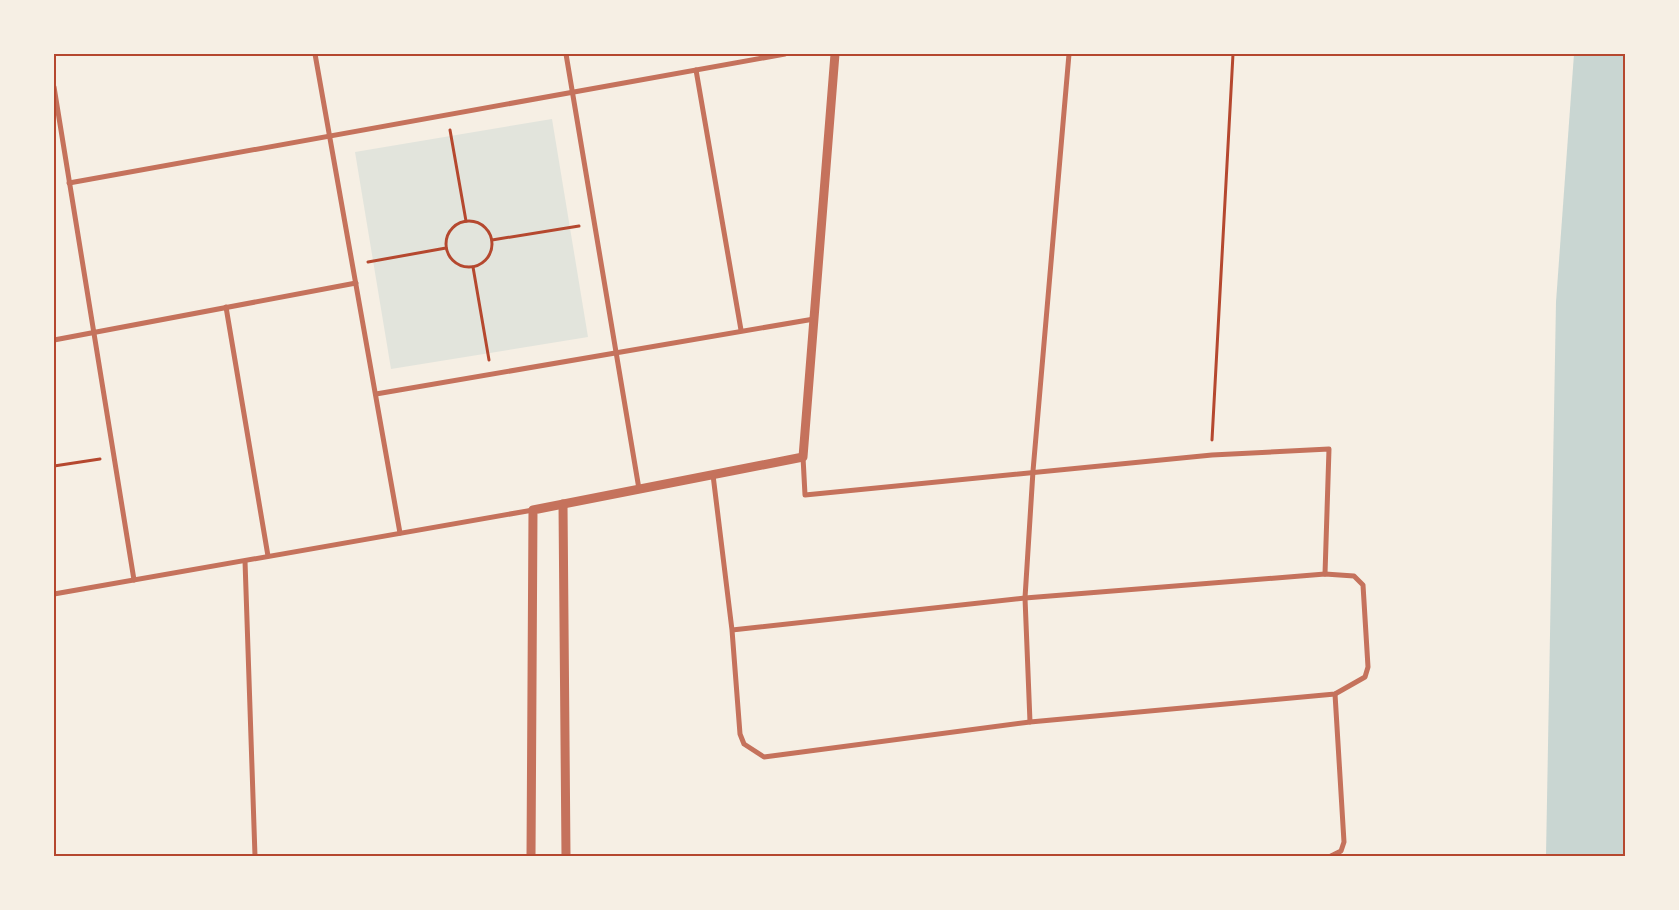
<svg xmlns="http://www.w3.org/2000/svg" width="1679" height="910" font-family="Barlow,sans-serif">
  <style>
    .green { fill: #e2e4dc }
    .water { fill: #c9d6d2 }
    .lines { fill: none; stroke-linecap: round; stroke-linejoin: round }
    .path { stroke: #b5482f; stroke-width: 3 }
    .minor { stroke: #c5725c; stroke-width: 5 }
    .tertiary { stroke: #c5725c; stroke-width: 9 }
    .neatline { fill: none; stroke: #b5482f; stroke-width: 2 }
  </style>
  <rect width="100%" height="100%" fill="#f6efe4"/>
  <path class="green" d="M552 119 588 337 391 369 355 152Z"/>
  <path class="water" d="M1574 54H1625V856H1546L1556 302Z"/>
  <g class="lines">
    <g class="path">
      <path d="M450 130 466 221"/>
      <circle cx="469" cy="244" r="23"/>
      <path d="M492 240 579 226"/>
      <path d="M368 262 446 248"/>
      <path d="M473 267 489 360"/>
      <path d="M1212 440 1233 54"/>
      <path d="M54 466 100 459"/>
    </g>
    <g class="minor">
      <path d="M315 54 400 533"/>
      <path d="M566 54 639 489"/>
      <path d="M696 70 741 330"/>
      <path d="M54 87 134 580"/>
      <path d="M69 183 785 54"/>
      <path d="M226 307 268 556"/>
      <path d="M54 340 356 283"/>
      <path d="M376 394 814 319"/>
      <path d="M803 457 805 495 1212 455 1329 449 1325 574"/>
      <path d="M713 475 732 630 740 734 744 744 764 757 1030 722 1335 694 1365 677 1368 667 1363 585 1354 576 1325 574 1025 598 732 630"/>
      <path d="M245 561 255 856"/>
      <path d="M54 594 533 510"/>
      <path d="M1030 722 1025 598 1033 471 1069 54"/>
      <path d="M1331 856 1341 851 1344 842 1335 694"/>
    </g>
    <g class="tertiary">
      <path d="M563 504 566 856"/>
      <path d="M531 856 533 510 803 457 835 54"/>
    </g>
  </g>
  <rect width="1679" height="910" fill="none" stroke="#f6efe4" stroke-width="110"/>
  <rect x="55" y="55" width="1569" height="800" class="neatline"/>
</svg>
